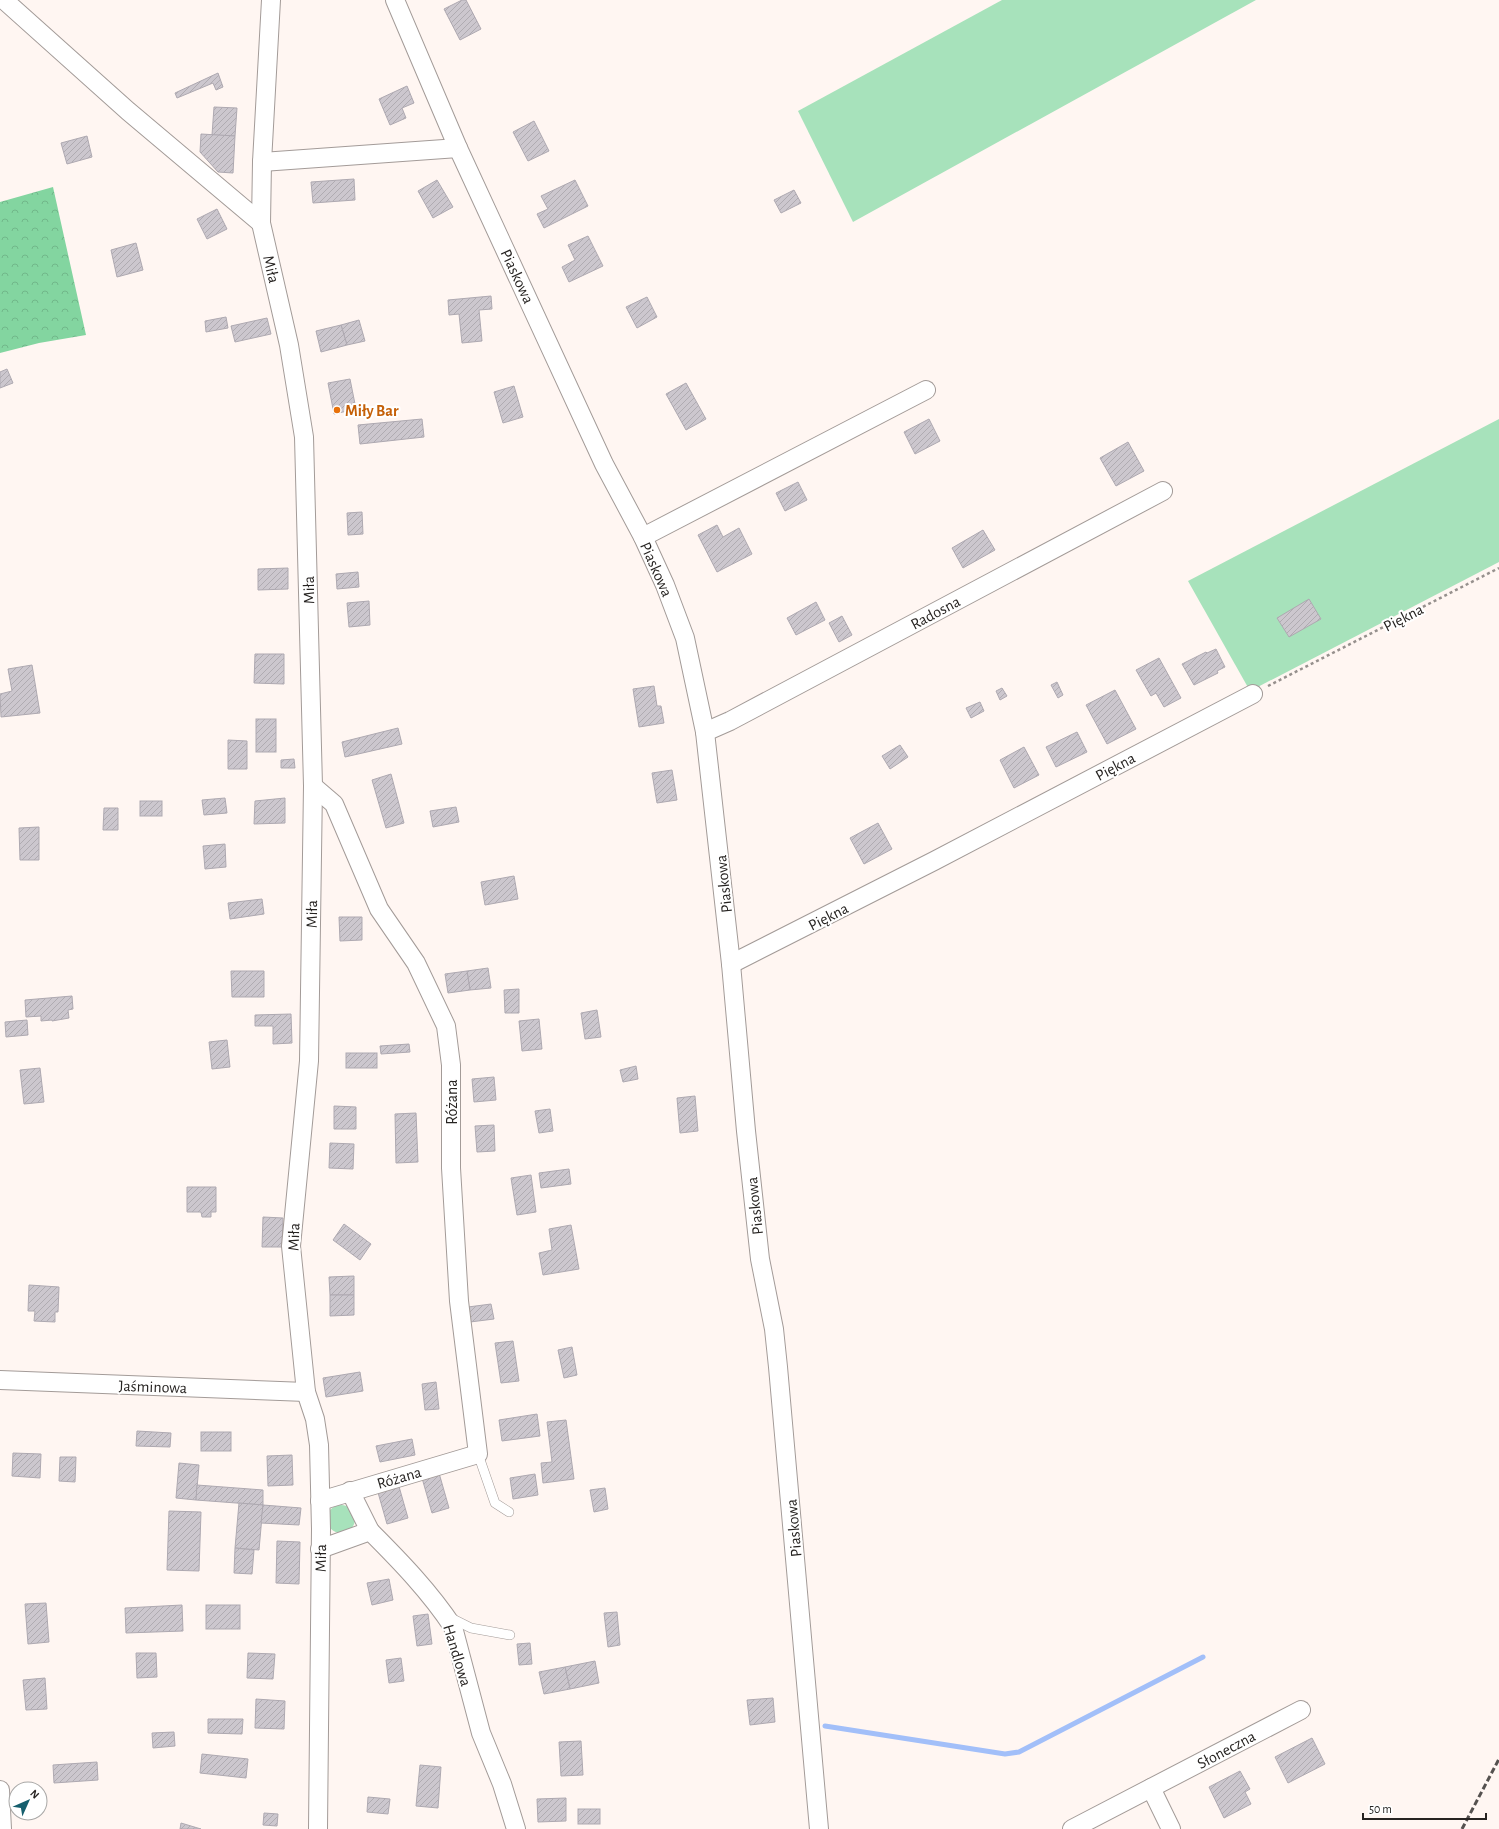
<svg xmlns="http://www.w3.org/2000/svg" width="1499" height="1829" font-family="'Alegreya Sans',sans-serif">
  <style>
    .green { fill: #a7e2bb }
    .forest { fill: url(#forest-crowns) }
    .lines { fill: none; stroke-linecap: round; stroke-linejoin: round }
    .stream { stroke: #a2bff9; stroke-width: 5 }
    .building { fill: url(#building-hatch); stroke: #aea9b1 }
    .lane-casing { stroke: #a39b98; stroke-width: 10 }
    .street-casing { stroke: #a39b98; stroke-width: 20 }
    .path { stroke: #96908d; stroke-width: 2.5; stroke-dasharray: 3 3; stroke-linecap: butt }
    .lane { stroke: #fff; stroke-width: 9 }
    .street { stroke: #fff; stroke-width: 18 }
    .rail { stroke: #55514f; stroke-width: 3; stroke-dasharray: 6 3; stroke-linecap: butt }
    .food-dot { fill: #e8710a; stroke: #fff; stroke-width: 1.5 }
    .labels { text-anchor: middle; stroke-width: 4; stroke-linejoin: round; paint-order: stroke }
    .street-label { font-size: 16px; fill: #262321; stroke: #fff }
    .food-label { font-size: 16px; font-weight: bold; fill: #c56008; stroke: #fff; text-anchor: start }
  </style>
  <defs>
    <pattern id="forest-crowns" width="20" height="18" patternUnits="userSpaceOnUse"><rect width="20" height="18" fill="#83d5a0"/><path d="M2 6a3 3 0 1 1 6 0M12 15a3 3 0 1 1 6 0" fill="none" stroke="#71b78a"/></pattern>
    <pattern id="building-hatch" width="6" height="6" patternUnits="userSpaceOnUse"><rect width="6" height="6" fill="#ccc7ce"/><path d="M-1 1l2-2M0 6l6-6M5 7l2-2" fill="none" stroke="#afabb1"/></pattern>
  </defs>
  <rect width="100%" height="100%" fill="#fff6f2"/>
  <g class="green">
    <path d="M1002 0H1256L853 222 798 111Z"/>
    <path d="M1499 419V562L1250 691 1188 581Z"/>
    <circle cx="341" cy="1519" r="14"/>
  </g>
  <path class="forest" d="M53 187 86 335 39 343 0 353V202Z"/>
  <g class="lines">
    <path class="stream" d="M825 1726 1005 1754 1019 1752 1203 1657"/>
  </g>
  <g class="building">
    <path d="M462 0H466L481 29 460 40 444 9Z"/>
    <path d="M218 73 223 87 216 90 213 83 177 98 175 93Z"/>
    <path d="M407 86 414 103 402 108 406 118 390 125 379 99Z"/>
    <path d="M214 107 237 108 235 136 212 135Z"/>
    <path d="M534 121 549 151 528 161 513 132Z"/>
    <path d="M201 134 235 136 233 173 218 172 200 152Z"/>
    <path d="M87 136 92 157 67 164 61 143Z"/>
    <path d="M354 179 355 200 313 203 311 182Z"/>
    <path d="M437 180 453 207 433 218 418 191Z"/>
    <path d="M575 180 588 206 544 228 537 214 548 209 541 196Z"/>
    <path d="M794 190 801 203 781 213 774 200Z"/>
    <path d="M217 209 227 229 207 239 197 219Z"/>
    <path d="M588 236 603 266 569 282 562 267 575 260 568 245Z"/>
    <path d="M136 243 143 270 117 277 111 250Z"/>
    <path d="M491 296 492 309 479 310 482 341 462 343 459 314 449 315 448 300Z"/>
    <path d="M647 297 657 317 637 328 626 307Z"/>
    <path d="M226 317 228 328 206 332 205 321Z"/>
    <path d="M267 318 271 334 235 342 231 326Z"/>
    <path d="M359 320 365 341 347 345 341 325Z"/>
    <path d="M341 325 347 345 321 352 316 331Z"/>
    <path d="M7 369 13 383 0 388V372Z"/>
    <path d="M350 379 356 409 334 414 328 383Z"/>
    <path d="M686 383 706 419 686 430 666 394Z"/>
    <path d="M514 386 523 417 503 423 494 392Z"/>
    <path d="M422 419 424 437 360 444 358 425Z"/>
    <path d="M929 419 940 441 915 454 904 432Z"/>
    <path d="M1128 442 1144 471 1116 486 1100 458Z"/>
    <path d="M798 482 807 500 785 511 776 493Z"/>
    <path d="M362 512 363 534 348 535 347 513Z"/>
    <path d="M717 525 723 537 739 528 752 554 717 572 698 535Z"/>
    <path d="M983 530 995 550 963 568 952 548Z"/>
    <path d="M288 568V589L258 590V569Z"/>
    <path d="M358 572 359 587 337 589 336 574Z"/>
    <path d="M1309 599 1321 619 1289 637 1277 618Z"/>
    <path d="M369 601 370 625 349 627 347 603Z"/>
    <path d="M816 602 825 620 796 635 787 618Z"/>
    <path d="M842 616 852 635 839 642 829 623Z"/>
    <path d="M1216 649 1225 667 1217 671 1218 673 1194 685 1182 664 1206 652 1207 653Z"/>
    <path d="M255 654H284V684L254 683Z"/>
    <path d="M1159 658 1181 698 1164 707 1156 693 1151 696 1136 670Z"/>
    <path d="M32 665 40 713 1 717 0 694 12 691 8 669Z"/>
    <path d="M1057 682 1063 695 1058 698 1051 685Z"/>
    <path d="M654 686 657 706H661L664 723 639 727 633 689Z"/>
    <path d="M1002 688 1007 696 1000 700 996 691Z"/>
    <path d="M1115 690 1136 729 1107 744 1086 705Z"/>
    <path d="M980 702 984 711 971 718 966 708Z"/>
    <rect x="256" y="719" width="20" height="33"/>
    <path d="M398 728 402 744 345 757 342 742Z"/>
    <path d="M1077 732 1087 752 1056 767 1046 747Z"/>
    <path d="M228 740 247 741V769H228Z"/>
    <path d="M900 745 908 757 890 769 882 756Z"/>
    <path d="M1024 747 1039 775 1014 788 1000 760Z"/>
    <path d="M294 759 295 768H281V760Z"/>
    <path d="M672 770 677 800 657 803 652 773Z"/>
    <path d="M391 774 404 823 386 828 372 780Z"/>
    <path d="M225 798 227 813 204 815 202 800Z"/>
    <path d="M285 798V823L254 824 255 801Z"/>
    <rect x="140" y="801" width="22" height="15"/>
    <path d="M456 807 459 822 433 827 430 811Z"/>
    <path d="M104 808H118V830H103Z"/>
    <path d="M878 823 892 849 864 864 850 838Z"/>
    <path d="M39 827V860H20L19 828Z"/>
    <path d="M225 844 226 867 205 869 203 846Z"/>
    <path d="M514 876 518 899 485 905 481 882Z"/>
    <path d="M262 899 264 914 230 919 228 903Z"/>
    <path d="M339 917H362V940L340 941Z"/>
    <path d="M488 968 491 988 470 990 467 971Z"/>
    <path d="M231 971H264V997H232Z"/>
    <path d="M467 971 470 990 448 993 445 974Z"/>
    <path d="M519 989V1013H505L504 990Z"/>
    <path d="M72 996 73 1009 68 1010 69 1018 52 1021V1020L41 1021V1016L26 1017 25 1000Z"/>
    <path d="M597 1010 601 1037 585 1039 581 1013Z"/>
    <path d="M291 1014 292 1043 273 1044V1026H255V1015Z"/>
    <path d="M539 1019 542 1049 522 1051 519 1021Z"/>
    <path d="M27 1020 28 1035 6 1037 5 1022Z"/>
    <path d="M227 1040 230 1067 212 1069 209 1042Z"/>
    <path d="M409 1044 410 1052 381 1054 380 1046Z"/>
    <rect x="346" y="1053" width="31" height="15"/>
    <path d="M636 1066 638 1079 623 1082 620 1070Z"/>
    <path d="M40 1068 44 1102 24 1104 20 1070Z"/>
    <path d="M494 1077 496 1100 474 1102 472 1079Z"/>
    <path d="M695 1096 698 1131 680 1133 677 1098Z"/>
    <path d="M334 1106 356 1107V1129H334Z"/>
    <path d="M550 1109 553 1131 539 1133 535 1111Z"/>
    <path d="M416 1113 418 1162 396 1163 395 1114Z"/>
    <path d="M494 1125 495 1151 477 1152 475 1126Z"/>
    <path d="M330 1143 354 1144 353 1169 329 1168Z"/>
    <path d="M569 1169 571 1184 541 1188 539 1173Z"/>
    <path d="M531 1175 536 1212 517 1215 511 1178Z"/>
    <path d="M187 1187H216V1212H211V1217H202L201 1212H187Z"/>
    <path d="M263 1217 283 1218 282 1247H262Z"/>
    <path d="M344 1224 371 1244 360 1260 333 1240Z"/>
    <path d="M571 1225 579 1269 543 1275 539 1253 552 1250 549 1229Z"/>
    <path d="M354 1276V1295H330L329 1277Z"/>
    <path d="M29 1285 59 1287 58 1312H55V1322L34 1321 35 1311H28Z"/>
    <path d="M330 1295H354V1315L330 1316Z"/>
    <path d="M491 1304 494 1319 470 1322 468 1307Z"/>
    <path d="M513 1341 519 1381 501 1383 495 1343Z"/>
    <path d="M572 1347 577 1375 564 1378 558 1350Z"/>
    <path d="M360 1372 363 1391 326 1397 323 1378Z"/>
    <path d="M436 1382 439 1409 425 1410 422 1384Z"/>
    <path d="M537 1414 540 1436 502 1441 499 1420Z"/>
    <path d="M566 1420 574 1479 543 1483 541 1463 552 1462 547 1422Z"/>
    <path d="M137 1431 171 1433 170 1447 136 1446Z"/>
    <rect x="201" y="1432" width="30" height="19"/>
    <path d="M412 1439 415 1455 380 1462 376 1446Z"/>
    <path d="M13 1453 41 1454 40 1478 12 1476Z"/>
    <path d="M292 1455 293 1485 268 1486 267 1456Z"/>
    <path d="M60 1457H76L75 1482 59 1481Z"/>
    <path d="M179 1463 199 1465 196 1500 176 1498Z"/>
    <path d="M439 1473 449 1508 432 1513 422 1478Z"/>
    <path d="M535 1474 538 1495 513 1499 510 1478Z"/>
    <path d="M398 1483 408 1518 387 1524 377 1489Z"/>
    <path d="M197 1485 263 1490V1505L196 1500Z"/>
    <path d="M605 1488 608 1509 594 1512 590 1490Z"/>
    <path d="M239 1503 263 1505 259 1550 235 1548Z"/>
    <path d="M263 1505 301 1508 299 1525 261 1523Z"/>
    <path d="M169 1511 201 1512 199 1571 167 1570Z"/>
    <path d="M277 1541 300 1542 299 1584 276 1583Z"/>
    <path d="M235 1548 254 1550 252 1574 234 1573Z"/>
    <path d="M389 1579 393 1600 372 1605 367 1583Z"/>
    <path d="M46 1603 49 1642 28 1644 25 1604Z"/>
    <path d="M182 1605 183 1631 126 1633 125 1608Z"/>
    <rect x="206" y="1605" width="34" height="24"/>
    <path d="M617 1612 620 1645 608 1647 604 1613Z"/>
    <path d="M428 1614 432 1644 417 1646 413 1616Z"/>
    <path d="M530 1643 532 1664 519 1665 517 1644Z"/>
    <path d="M136 1653H156L157 1677 137 1678Z"/>
    <path d="M248 1653 275 1654 273 1679 247 1678Z"/>
    <path d="M401 1658 404 1681 389 1683 386 1660Z"/>
    <path d="M595 1661 599 1683 570 1689 565 1667Z"/>
    <path d="M565 1667 570 1689 544 1694 539 1672Z"/>
    <path d="M45 1678 47 1709 26 1710 23 1680Z"/>
    <path d="M773 1698 775 1722 750 1725 747 1700Z"/>
    <path d="M256 1699 285 1701 284 1729 255 1728Z"/>
    <path d="M208 1719H243L242 1734 208 1733Z"/>
    <path d="M174 1732 175 1746 153 1748 152 1733Z"/>
    <path d="M1312 1738 1325 1764 1288 1783 1275 1757Z"/>
    <path d="M581 1741 583 1775 561 1776 559 1742Z"/>
    <path d="M202 1754 248 1759 246 1778 200 1773Z"/>
    <path d="M97 1762 98 1780 54 1783 53 1765Z"/>
    <path d="M420 1765 441 1767 438 1808 416 1806Z"/>
    <path d="M1240 1771 1250 1789 1245 1792 1251 1804 1224 1818 1209 1787Z"/>
    <path d="M368 1797 390 1799 388 1814 367 1812Z"/>
    <path d="M566 1798V1821L538 1822 537 1799Z"/>
    <rect x="578" y="1809" width="22" height="15"/>
    <path d="M264 1813 278 1814 277 1826 263 1825Z"/>
    <path d="M181 1823 201 1829H180Z"/>
  </g>
  <g class="lines">
    <g class="lane-casing">
      <g id="lane">
        <path d="M478 1454 495 1503 509 1512"/>
        <path d="M451 1618 471 1628 510 1635"/>
      </g>
    </g>
    <g class="street-casing">
      <g id="street">
        <path d="M4 0 128 111 261 223"/>
        <path d="M271 0 262 162 261 223 289 345 304 437 313 786 309 1061 291 1246 306 1392 315 1419 319 1445 321 1529 318 1829"/>
        <path d="M395 0 458 148 604 464 643 537 665 585 685 638 705 732 731 964 746 1131 760 1259 774 1329 778 1367 819 1829"/>
        <path d="M262 162 458 148"/>
        <path d="M643 537 926 390"/>
        <path d="M705 732 730 721 1163 491"/>
        <path d="M313 786 334 804 379 909 416 963 446 1026 451 1065V1168L459 1301 478 1454 320 1501"/>
        <path d="M731 964 934 861 1253 694"/>
        <path d="M0 1380 306 1392"/>
        <path d="M350 1491 370 1531"/>
        <path d="M320 1549 370 1531C400 1561 430 1592 453 1627L481 1733 502 1784 516 1829"/>
        <path d="M1151 1788 1171 1829"/>
        <path d="M0 1790 2 1829"/>
        <path d="M1072 1829 1301 1710"/>
      </g>
    </g>
    <path class="path" d="M1268 686 1499 568"/>
    <use href="#lane" class="lane"/>
    <use href="#street" class="street"/>
    <path class="rail" d="M1462 1829 1499 1759"/>
  </g>
  <circle class="food-dot" cx="337" cy="410" r="4"/>
  <g class="labels">
    <g class="street-label">
      <text transform="translate(272 269) rotate(77)" y="6">Miła</text>
      <text transform="translate(518 276) rotate(65)" y="6">Piaskowa</text>
      <text transform="translate(657 569) rotate(66)" y="6">Piaskowa</text>
      <text transform="translate(308 590) rotate(-91)" y="6">Miła</text>
      <text transform="translate(935 612) rotate(-28)" y="6">Radosna</text>
      <text transform="translate(1403 617) rotate(-27)" y="6">Piękna</text>
      <text transform="translate(1115 766) rotate(-28)" y="6">Piękna</text>
      <text transform="translate(723 884) rotate(-96)" y="6">Piaskowa</text>
      <text transform="translate(311 914) rotate(-89)" y="6">Miła</text>
      <text transform="translate(828 916) rotate(-27)" y="6">Piękna</text>
      <text transform="translate(451 1102) rotate(-90)" y="6">Różana</text>
      <text transform="translate(754 1206) rotate(-96)" y="6">Piaskowa</text>
      <text transform="translate(293 1237) rotate(-88)" y="6">Miła</text>
      <text transform="translate(153 1386) rotate(2)" y="6">Jaśminowa</text>
      <text transform="translate(399 1477) rotate(-16)" y="6">Różana</text>
      <text transform="translate(793 1528) rotate(-95)" y="6">Piaskowa</text>
      <text transform="translate(320 1558) rotate(-89)" y="6">Miła</text>
      <text transform="translate(458 1655) rotate(73)" y="6">Handlowa</text>
      <text transform="translate(1226 1749) rotate(-28)" y="6">Słoneczna</text>
    </g>
    <g class="food-label">
      <text x="345" y="416">Miły Bar</text>
    </g>
  </g>
  <g transform="translate(28 1801) rotate(45)"><circle r="19" fill="#ffffff" stroke="#a8a7a6"/>
  <path d="M0-3L7 15L0 10L-7 15Z" fill="#165f6e"/>
  <text y="-6" font-size="11" font-weight="bold" text-anchor="middle" fill="#262321">N</text>
  </g>
  <path d="M1363 1813v6h123v-6" fill="none" stroke="#262321" stroke-width="2"/>
  <text x="1369" y="1813" font-size="12" fill="#262321" stroke="#ffffff" stroke-width="3" paint-order="stroke">50 m</text>
</svg>
